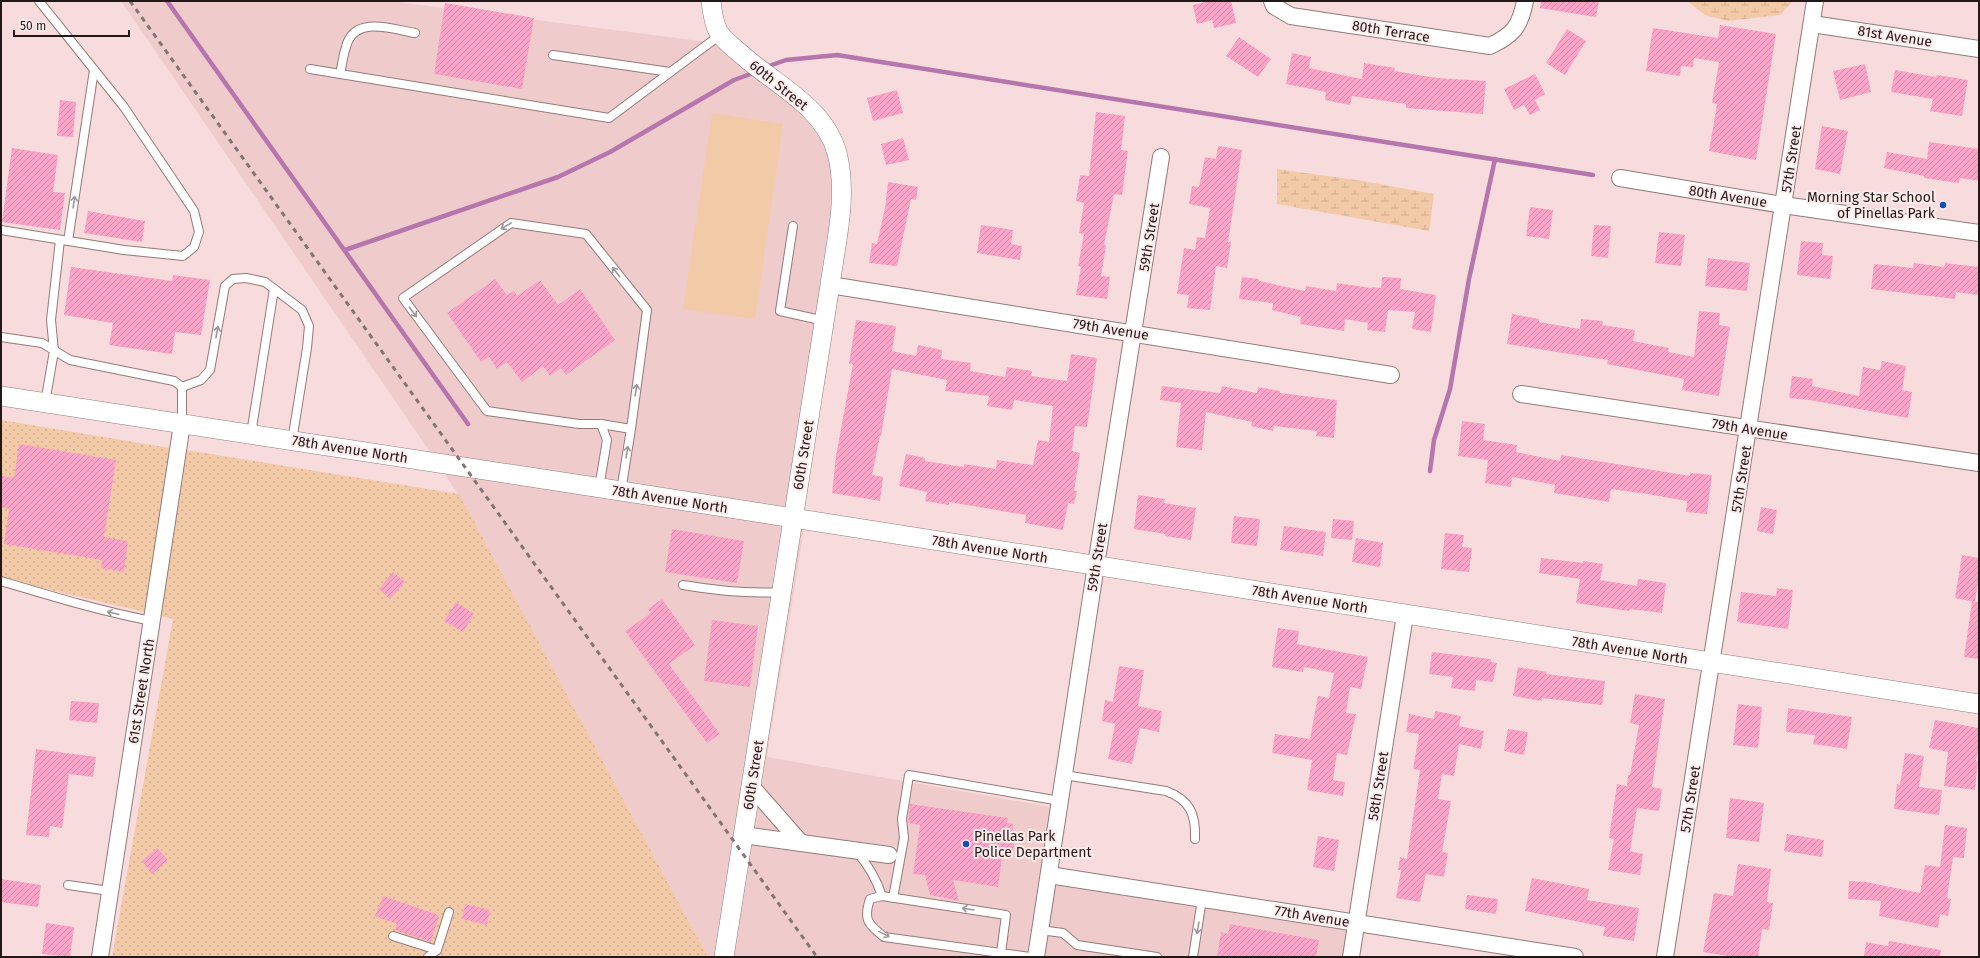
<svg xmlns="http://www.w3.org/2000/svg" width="1980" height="958" font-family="'Fira Sans',sans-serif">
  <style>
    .built { fill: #f0cbcc }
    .green { fill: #f3caa7 }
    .wetland { fill: url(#wetland-marsh) }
    .park { fill: url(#park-dots) }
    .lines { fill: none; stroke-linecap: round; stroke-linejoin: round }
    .stream { stroke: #b576ad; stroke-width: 4.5 }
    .building { fill: url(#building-hatch) }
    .service-casing { stroke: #947a7a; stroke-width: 10 }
    .minor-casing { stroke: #947a7a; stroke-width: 18 }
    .tertiary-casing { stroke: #947a7a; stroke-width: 20 }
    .service { stroke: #fff; stroke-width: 8 }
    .minor { stroke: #fff; stroke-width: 16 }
    .tertiary { stroke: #fff; stroke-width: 19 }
    .rail { stroke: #867373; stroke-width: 3; stroke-dasharray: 5 5; stroke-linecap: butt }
    .oneway { stroke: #9c9797 }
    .poi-dot { fill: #184cb9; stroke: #feecec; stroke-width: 1.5 }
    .labels { text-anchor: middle; stroke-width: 4; stroke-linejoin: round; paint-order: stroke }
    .street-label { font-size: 14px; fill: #221818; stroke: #feecec }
    .poi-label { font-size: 14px; fill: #221818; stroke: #feecec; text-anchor: end }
  </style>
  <defs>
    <pattern id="wetland-marsh" width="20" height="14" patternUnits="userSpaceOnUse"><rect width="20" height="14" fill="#f3caa7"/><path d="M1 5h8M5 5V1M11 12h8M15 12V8" fill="none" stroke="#d0ad8f"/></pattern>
    <pattern id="park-dots" width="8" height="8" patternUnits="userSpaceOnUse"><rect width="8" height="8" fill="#f3caa7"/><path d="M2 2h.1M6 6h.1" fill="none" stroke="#d0ad8f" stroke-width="1.8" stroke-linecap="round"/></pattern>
    <pattern id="building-hatch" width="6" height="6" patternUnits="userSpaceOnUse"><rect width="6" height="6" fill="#faa5c8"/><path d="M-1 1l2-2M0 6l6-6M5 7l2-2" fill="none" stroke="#d68dab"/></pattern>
  </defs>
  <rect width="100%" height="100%" fill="#f8dbdc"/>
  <g class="built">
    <path d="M121 1H390L715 43 736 63 801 112 818 132 829 155 833 176 834 202 787 508 430 452Z"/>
    <path d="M444 473 784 525 716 957H708L463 502Z"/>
    <path d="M800 528 804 529 767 757 1051 807 1028 957H732L749 845 896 864 898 847 752 828Z"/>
    <path d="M1055 885 1347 930 1343 957H1044Z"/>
  </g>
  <path class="green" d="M712 113 783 124 755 319 683 309Z"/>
  <g class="wetland">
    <path d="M1687 1H1793L1780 15 1728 21 1705 15Z"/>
    <path d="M1277 169 1363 181 1434 194 1429 231 1277 204Z"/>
  </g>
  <g class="park">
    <path d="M1 420 170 448 145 612 3 579 1 589Z"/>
    <path d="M186 450 459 494 708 957H112L173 619 161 616Z"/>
  </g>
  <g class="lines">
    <g class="stream">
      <path d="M167 1 468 424"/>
      <path d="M766 67 786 60 837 55 1593 175"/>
      <path d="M345 250 558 177 610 152 734 80 756 72"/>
      <path d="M1430 471 1434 440 1450 389 1469 279 1495 159"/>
    </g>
  </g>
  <g class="building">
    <path d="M1210 1H1231L1236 23 1214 28 1212 20 1197 24 1193 5Z"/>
    <path d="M1541 1H1599L1596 17 1540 8Z"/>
    <path d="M445 3 534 18 522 89 434 74Z"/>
    <path d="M1720 25 1776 34 1756 160 1709 151 1717 104 1712 103 1719 62 1694 58 1693 67 1681 66 1680 76 1646 71 1653 28 1718 38Z"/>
    <path d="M1567 29 1586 41 1565 75 1546 63Z"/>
    <path d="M1239 37 1271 59 1258 77 1226 56Z"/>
    <path d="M1292 53 1311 57 1309 68 1362 79 1364 63 1395 68 1394 71 1437 78 1486 81 1483 114 1406 108V104L1352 96 1350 105 1325 100 1326 92 1286 84Z"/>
    <path d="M1865 64 1871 92 1840 100 1833 71Z"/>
    <path d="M1895 70 1936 77 1937 75 1968 80 1962 116 1930 111 1933 99 1891 92Z"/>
    <path d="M1535 74 1545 94 1535 100 1540 110 1530 115 1524 105 1514 110 1504 89Z"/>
    <path d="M897 90 903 113 873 121 867 98Z"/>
    <path d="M60 100 76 102 73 137 57 136Z"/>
    <path d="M1096 112 1125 116 1121 150 1128 151 1122 195 1114 194 1104 245 1106 246 1101 276 1110 277 1107 299 1076 295 1081 267 1078 266 1084 234 1079 233 1084 203 1076 201 1080 175 1089 176Z"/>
    <path d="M1822 126 1848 131 1840 174 1815 169Z"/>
    <path d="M903 138 909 160 886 165 881 144Z"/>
    <path d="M1929 142 1979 149V181L1960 178 1959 183 1924 178V176L1884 168 1887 152 1927 159Z"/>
    <path d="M1218 146 1242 150 1228 242H1231L1227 268 1216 266 1210 310 1187 308 1189 295 1177 294 1184 248 1195 250 1197 237 1205 238 1210 208 1189 204 1192 186 1199 187 1205 157 1216 159Z"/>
    <path d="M12 148 58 155 53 192 65 193 60 230 2 222Z"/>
    <path d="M888 182 918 187 916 200 911 199 897 266 869 263 872 243 877 244 885 208Z"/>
    <path d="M1530 207 1553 210 1549 239 1526 236Z"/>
    <path d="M88 211 145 221 142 242 84 233Z"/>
    <path d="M981 225 1013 230 1011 244 1022 246 1020 260 977 253Z"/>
    <path d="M1594 225 1611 226 1608 258 1591 256Z"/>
    <path d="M1659 232 1685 235 1681 266 1655 263Z"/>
    <path d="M1801 241 1823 243 1822 255 1833 256 1830 279 1797 275Z"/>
    <path d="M1708 258 1750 263 1747 291 1705 286Z"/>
    <path d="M1914 263 1944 267 1945 263 1979 267V295L1956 292 1955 299 1871 289 1874 264 1913 268Z"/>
    <path d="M71 267 172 281 173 275 210 280 201 335 175 332 172 354 109 345 113 323 64 315Z"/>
    <path d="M1242 277 1259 279V281L1305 291 1306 286 1336 291 1337 283 1371 288 1372 287 1381 288 1382 277 1401 278 1400 289 1436 295 1431 332 1412 329 1415 312 1388 310 1385 332 1367 330 1368 323 1345 319 1344 331 1300 324 1301 317 1272 310 1273 303 1239 299Z"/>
    <path d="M495 279 507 295 514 291 517 296 540 280 558 305 580 289 615 340 566 375 561 368 550 376 543 366 522 382 507 362 497 369 489 357 481 362 447 313Z"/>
    <path d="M1699 311 1720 313 1719 325 1730 327 1719 396 1682 390 1684 379 1607 364 1608 360 1507 344 1512 314 1539 319V322L1580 329 1581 319 1603 321 1602 325 1635 330 1633 341 1669 348 1668 352 1694 357Z"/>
    <path d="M856 320 896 326 892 351 916 356 918 345 942 350 941 359 971 363 970 371 1005 377 1007 367 1032 371 1031 376 1067 381 1071 354 1097 358 1087 427 1075 426 1072 451 1080 453 1074 491H1077L1074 504 1068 503 1063 530 1025 523 1026 515 949 502V505L925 501 927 492 899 486 906 454 925 458V461L964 467V464L996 469 997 460 1033 465 1038 440 1049 442 1053 406 1014 400 1012 410 987 406 989 396 945 391 947 380 892 369 881 436H880L872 475 883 477 880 501 832 493 836 456 853 364H849Z"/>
    <path d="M1882 361 1906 366 1902 390 1912 392 1908 418 1810 400 1789 398 1792 376 1813 379 1812 386 1859 396 1863 367 1880 370Z"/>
    <path d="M1162 386 1220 393 1222 386 1257 393 1258 387 1280 391V393L1337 400 1334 438 1316 436 1317 431 1274 426 1273 431 1251 426 1252 422 1206 412 1202 450 1176 447 1181 403 1160 400Z"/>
    <path d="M1462 421 1485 424 1483 440 1517 445 1516 452 1560 461 1561 455 1690 476V473L1712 475 1707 514 1686 512 1687 501 1647 494 1611 489 1609 502 1554 493 1555 485 1512 477 1511 487 1485 483 1488 460 1458 456Z"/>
    <path d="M19 444 116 460 104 537 128 541 124 572 101 568 102 560 4 544 9 509 1 507V476L14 478Z"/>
    <path d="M1138 495 1165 499 1164 503 1196 508 1191 540 1165 536V534L1134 529Z"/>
    <path d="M1761 507 1777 510 1773 534 1757 531Z"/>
    <path d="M1234 516 1260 519 1257 546 1231 543Z"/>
    <path d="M1333 519 1354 521 1352 540 1331 538Z"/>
    <path d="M1284 526 1326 532 1323 556 1280 550Z"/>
    <path d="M672 529 744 541 737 583 665 572Z"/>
    <path d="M1445 533 1464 535 1462 547 1472 548 1469 572 1441 569Z"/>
    <path d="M1356 538 1383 543 1380 567 1352 562Z"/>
    <path d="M1962 555 1979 558V578L1975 602 1955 598Z"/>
    <path d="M1541 558 1583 563V561L1603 564 1600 580 1637 586 1638 579 1666 583 1662 613 1630 609 1629 611 1576 603 1580 579 1539 573Z"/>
    <path d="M393 572 405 582 390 599 379 589Z"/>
    <path d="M1777 588 1793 590 1788 629 1737 622 1741 592 1776 596Z"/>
    <path d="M662 599 695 645 669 664 720 734 707 743 625 631 651 613 648 609Z"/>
    <path d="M456 602 474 614 463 632 444 621Z"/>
    <path d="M1972 602H1979V659L1964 657Z"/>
    <path d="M712 620 758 626 750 687 704 681Z"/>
    <path d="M1278 628 1299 631 1297 644 1368 657 1361 689 1350 687 1346 713 1356 714 1347 755 1337 753 1333 780 1345 782 1343 796 1307 790 1312 760 1272 753 1275 734 1310 739 1318 696 1329 698 1334 673 1304 667 1303 672 1272 667Z"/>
    <path d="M1432 652 1491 659V662L1497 663 1493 682 1476 680 1475 691 1451 688 1453 677 1429 674Z"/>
    <path d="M1119 666 1144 670 1138 706 1162 711 1159 732 1140 728 1132 764 1108 759 1115 724 1102 721 1105 700 1113 702Z"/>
    <path d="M1518 667 1547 672 1546 674 1605 681 1602 705 1542 698V701L1513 696Z"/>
    <path d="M1635 694 1665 699 1652 787 1662 789 1659 811 1637 808 1630 851 1643 854 1640 875 1608 870 1614 839 1609 838 1617 784 1627 786 1628 775H1630L1639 725 1630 723Z"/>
    <path d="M71 701 99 703 97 723 69 720Z"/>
    <path d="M1738 704 1762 707 1758 748 1733 745Z"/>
    <path d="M1788 708 1852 717 1847 749 1813 744 1815 735 1786 732Z"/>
    <path d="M1435 711 1461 716 1459 726 1484 731 1481 749 1459 744 1454 776 1442 774 1438 799 1451 801 1442 852 1448 853 1444 877 1426 874 1420 902 1396 898 1401 870H1398L1400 857 1407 859 1420 770 1413 769 1419 734 1406 732 1409 714 1434 719Z"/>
    <path d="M1935 720 1979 728V746L1976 761H1978L1975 790 1944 786 1948 752 1929 748Z"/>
    <path d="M1508 729 1528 732 1524 755 1504 751Z"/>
    <path d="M36 749 96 757 93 777 69 774 62 828 50 826 49 837 26 835Z"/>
    <path d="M1905 753 1924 756 1919 787 1942 790 1939 815 1894 809 1897 784 1900 785Z"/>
    <path d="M1730 798 1764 803 1759 842 1726 838Z"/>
    <path d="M910 804 1008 818 1007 823 1013 824 1012 837 1015 838 1013 851 1003 850 998 887 953 880 959 901 930 895 925 875 913 874 920 825 908 823Z"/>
    <path d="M1945 825 1967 828 1964 858 1953 857 1947 898 1951 899 1948 916 1940 914 1938 928 1879 916 1881 901 1848 899 1849 881 1866 882 1920 893 1925 865 1940 867Z"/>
    <path d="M1787 834 1824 840 1822 857 1784 851Z"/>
    <path d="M1318 836 1339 840 1334 871 1313 867Z"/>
    <path d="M157 848 168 860 152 874 142 861Z"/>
    <path d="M1738 864 1771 869 1767 902 1773 903 1769 930 1762 929 1758 957H1734L1703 952 1714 893 1733 896Z"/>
    <path d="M1532 878 1589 889 1587 900 1639 908 1634 941 1603 936 1605 927 1525 911Z"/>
    <path d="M1 879 41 885 38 907 1 902Z"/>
    <path d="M1467 895 1498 899 1496 914 1465 909Z"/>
    <path d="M383 896 439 915 431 942 395 930 397 924 375 916Z"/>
    <path d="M465 904 490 910 487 925 462 919Z"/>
    <path d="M46 923 74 927 70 957 42 954Z"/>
    <path d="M1230 924 1319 940 1316 957H1217L1221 932 1228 934Z"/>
    <path d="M1889 941 1941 950 1940 957H1864L1866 942 1888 946Z"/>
  </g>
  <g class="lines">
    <g class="service-casing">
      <g id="service">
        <path d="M553 55 670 72"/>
        <path d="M310 69 609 118 720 35"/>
        <path d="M340 74C342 65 343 56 346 47 354 15 392 29 415 33"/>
        <path d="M793 226 780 311 825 321"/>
        <path d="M1 230 124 250 183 256 194 247 199 232 194 211 124 107 39 1"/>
        <path d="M68 241 94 70"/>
        <path d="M1 337 42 343 70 360 174 381 182 387V424"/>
        <path d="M182 387 201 380 210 370 225 286 233 279 246 278 265 282 302 310 309 326 307 348 292 441"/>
        <path d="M45 403 54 351 51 320 60 240"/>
        <path d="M251 434 274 289"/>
        <path d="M599 488 607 440 601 424"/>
        <path d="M621 491 631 429 601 424H579L487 411 403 298 511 223 586 234 647 310 631 429"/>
        <path d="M1 581C51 596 100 611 152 621"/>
        <path d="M683 585C718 591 747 594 782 592"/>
        <path d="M1064 775 1166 791C1190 800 1196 814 1195 839"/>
        <path d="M857 852C869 866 876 878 882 896"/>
        <path d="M68 885 110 891"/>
        <path d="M893 898 904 838 902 819 909 775 1060 801"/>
        <path d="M1040 930 1063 933 1077 945 1157 957"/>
        <path d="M393 936 437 950"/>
        <path d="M1001 953 1006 915 882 896 870 899C863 920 868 924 884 937L1030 957"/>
        <path d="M428 957 437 950 449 912"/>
        <path d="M1193 957 1202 899"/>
      </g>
    </g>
    <g class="minor-casing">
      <g id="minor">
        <path d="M1272 1 1274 6 1291 16 1490 46C1513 35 1520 27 1525 1"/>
        <path d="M1812 24 1979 49"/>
        <path d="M1620 178 1783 205 1979 233"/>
        <path d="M830 285 1391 375"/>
        <path d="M1521 394 1979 463"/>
        <path d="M751 786 801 843"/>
        <path d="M743 835 889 855"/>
        <path d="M1049 875 1575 957"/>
        <path d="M100 957 182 424"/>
        <path d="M1036 957 1096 565 1161 157"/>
        <path d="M1351 957 1405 615"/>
        <path d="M1665 957 1815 1"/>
      </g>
    </g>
    <g class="tertiary-casing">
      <g id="tertiary">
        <path d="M711 1C712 11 714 24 719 33 725 41 734 48 741 54 774 84 824 106 837 153 848 195 836 242 830 285L724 957"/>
        <path d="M1 396 621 491 1979 704"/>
      </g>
    </g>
    <use href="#service" class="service"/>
    <use href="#minor" class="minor"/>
    <use href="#tertiary" class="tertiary"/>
    <path class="rail" d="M130 1 817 957"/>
  </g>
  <defs><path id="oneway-shaft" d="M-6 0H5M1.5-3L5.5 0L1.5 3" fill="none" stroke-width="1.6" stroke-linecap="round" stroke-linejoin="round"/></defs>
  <g class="oneway">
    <use href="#oneway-shaft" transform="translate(74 202) rotate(-81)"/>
    <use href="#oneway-shaft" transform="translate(506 226) rotate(150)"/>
    <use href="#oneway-shaft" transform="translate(616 272) rotate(-129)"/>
    <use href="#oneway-shaft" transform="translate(413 312) rotate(53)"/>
    <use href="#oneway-shaft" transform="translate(217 332) rotate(-80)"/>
    <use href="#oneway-shaft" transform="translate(636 390) rotate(-82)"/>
    <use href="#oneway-shaft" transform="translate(627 452) rotate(-81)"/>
    <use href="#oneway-shaft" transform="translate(113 613) rotate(-166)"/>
    <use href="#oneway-shaft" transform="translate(968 909) rotate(-171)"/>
    <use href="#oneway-shaft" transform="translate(1198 928) rotate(99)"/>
    <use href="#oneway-shaft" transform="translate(884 934) rotate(26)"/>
  </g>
  <g class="poi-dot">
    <circle cx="1943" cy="205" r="4"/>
    <circle cx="966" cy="844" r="4"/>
  </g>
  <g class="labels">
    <g class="street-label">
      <text transform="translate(1391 31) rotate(9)" y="5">80th Terrace</text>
      <text transform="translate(1895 36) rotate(9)" y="5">81st Avenue</text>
      <text transform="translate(779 85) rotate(39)" y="5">60th Street</text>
      <text transform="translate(1791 159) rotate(-81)" y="5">57th Street</text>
      <text transform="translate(1728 196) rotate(9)" y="5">80th Avenue</text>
      <text transform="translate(1149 237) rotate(-81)" y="5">59th Street</text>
      <text transform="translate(1111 329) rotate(9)" y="5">79th Avenue</text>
      <text transform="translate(1750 429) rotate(9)" y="5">79th Avenue</text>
      <text transform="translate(350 449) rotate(9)" y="5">78th Avenue North</text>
      <text transform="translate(803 455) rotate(-81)" y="5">60th Street</text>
      <text transform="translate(1741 479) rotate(-81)" y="5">57th Street</text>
      <text transform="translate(670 499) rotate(9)" y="5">78th Avenue North</text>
      <text transform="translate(990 549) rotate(9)" y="5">78th Avenue North</text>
      <text transform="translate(1097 557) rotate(-81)" y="5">59th Street</text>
      <text transform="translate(1310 599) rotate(9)" y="5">78th Avenue North</text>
      <text transform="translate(1630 650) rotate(9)" y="5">78th Avenue North</text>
      <text transform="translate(141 691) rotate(-81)" y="5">61st Street North</text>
      <text transform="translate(753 775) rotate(-81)" y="5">60th Street</text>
      <text transform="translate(1378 786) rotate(-81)" y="5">58th Street</text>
      <text transform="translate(1690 799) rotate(-81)" y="5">57th Street</text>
      <text transform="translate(1312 916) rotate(9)" y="5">77th Avenue</text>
    </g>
    <g class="poi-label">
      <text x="1935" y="202">Morning Star School<tspan x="1935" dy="16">of Pinellas Park</tspan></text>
      <text x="974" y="841" text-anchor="start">Pinellas Park<tspan x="974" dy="16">Police Department</tspan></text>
    </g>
  </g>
  <rect width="1980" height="958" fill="none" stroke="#221818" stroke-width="4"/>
  <path d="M14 30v6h115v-6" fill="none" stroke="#221818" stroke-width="2"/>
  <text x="20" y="30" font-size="12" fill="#221818" stroke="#feecec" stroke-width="3" paint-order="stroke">50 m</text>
</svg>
